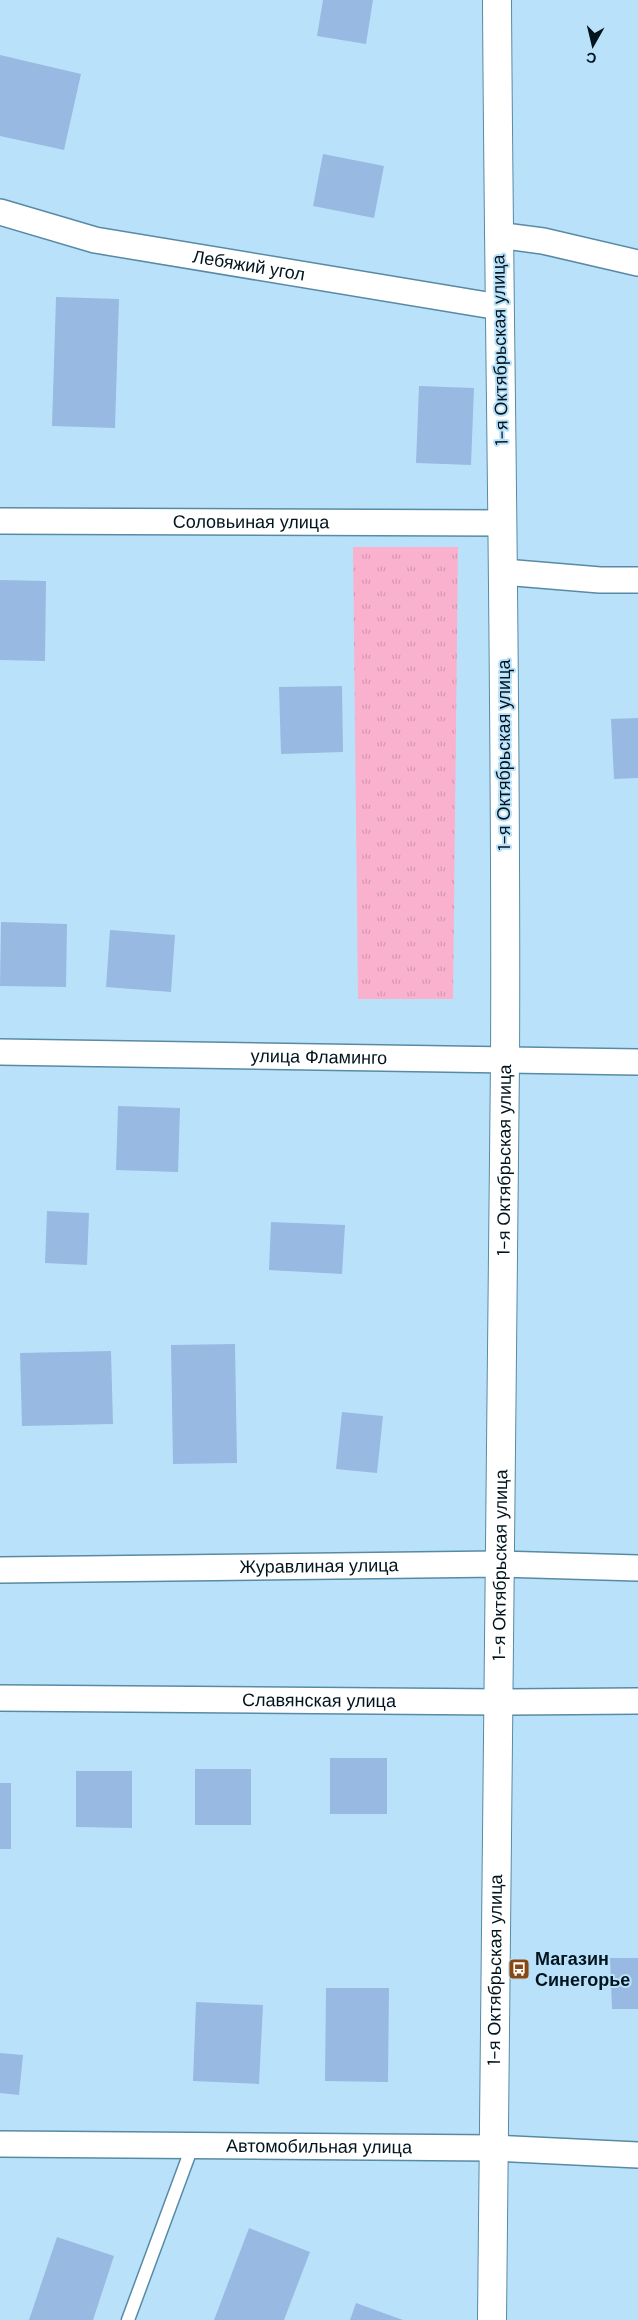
<svg xmlns="http://www.w3.org/2000/svg" width="638" height="2320" font-family="'DM Sans',sans-serif">
  <style>
    .grass { fill: url(#grass-tufts) }
    .building { fill: #98b9e1 }
    .lines { fill: none; stroke-linecap: round; stroke-linejoin: round }
    .lane-casing { stroke: #588aa5; stroke-width: 15 }
    .street-casing { stroke: #588aa5; stroke-width: 28 }
    .secondary-casing { stroke: #588aa5; stroke-width: 30 }
    .lane { stroke: #fff; stroke-width: 12 }
    .street { stroke: #fff; stroke-width: 25 }
    .secondary { stroke: #fff; stroke-width: 28 }
    .labels { text-anchor: middle; stroke-width: 4; stroke-linejoin: round; paint-order: stroke }
    .street-label { font-size: 18px; fill: #02141e; stroke: #b9e2fa }
    .poi-label { font-size: 18px; font-weight: bold; fill: #02141e; stroke: #b9e2fa; text-anchor: start }
  </style>
  <defs>
    <pattern id="grass-tufts" width="24" height="20" patternUnits="userSpaceOnUse" patternTransform="scale(1.25)"><rect width="24" height="20" fill="#fab1ce"/><path d="M3 7l-1-3M5 7V3M7 7l1-3M15 17l-1-3M17 17v-4M19 17l1-3" fill="none" stroke="#d597b0"/></pattern>
  </defs>
  <rect width="100%" height="100%" fill="#b9e2fa"/>
  <path class="grass" d="M353 547H458L453 999H358Z"/>
  <g class="building">
    <path d="M323 0H373L366 44 317 36Z"/>
    <path d="M0 55 81 74 64 150 0 136Z"/>
    <path d="M323 154 384 166 374 218 313 206Z"/>
    <path d="M56 297 119 299 115 428 52 426Z"/>
    <path d="M419 386 474 388 471 465 416 463Z"/>
    <path d="M0 580 46 581 45 661 0 660Z"/>
    <path d="M342 686 343 752 281 754 279 687Z"/>
    <path d="M638 718V778L614 779 611 719Z"/>
    <path d="M1 922 67 924 66 987 0 986Z"/>
    <path d="M110 930 175 935 171 992 106 987Z"/>
    <path d="M118 1106 180 1108 178 1172 116 1170Z"/>
    <path d="M47 1211 89 1213 87 1265 45 1263Z"/>
    <path d="M271 1222 345 1225 342 1274 269 1270Z"/>
    <path d="M235 1344 237 1463 173 1464 171 1345Z"/>
    <path d="M111 1351 113 1424 22 1426 20 1353Z"/>
    <path d="M342 1412 383 1416 377 1473 336 1469Z"/>
    <rect x="330" y="1758" width="57" height="56"/>
    <rect x="195" y="1769" width="56" height="56"/>
    <path d="M76 1771H132V1828L76 1827Z"/>
    <rect x="0" y="1783" width="11" height="66"/>
    <path d="M610 1958H638V2009H612Z"/>
    <path d="M326 1988H389L388 2082 325 2081Z"/>
    <path d="M196 2002 263 2005 259 2084 193 2081Z"/>
    <path d="M0 2053 23 2055 19 2095 0 2093Z"/>
    <path d="M249 2228 310 2252 284 2320H214Z"/>
    <path d="M57 2237 114 2256 93 2320H29Z"/>
    <path d="M356 2303 403 2320H350Z"/>
  </g>
  <g class="lines">
    <g class="lane-casing">
      <path id="lane" d="M128 2320 192 2147"/>
    </g>
    <g class="street-casing">
      <g id="street">
        <path id="s1" d="M0 212 95 240 499 307"/>
        <path d="M498 235 543 241 638 263"/>
        <path id="s2" d="M0 521 503 523"/>
        <path d="M503 572 600 580H638"/>
        <path id="s3" d="M0 1052 638 1062"/>
        <path id="s4" d="M0 1570 499 1564 638 1568"/>
        <path id="s5" d="M0 1698 498 1702 638 1701"/>
        <path id="s6" d="M0 2144 493 2148 638 2155"/>
      </g>
    </g>
    <g class="secondary-casing">
      <g id="secondary">
        <path id="s7" d="M492 2320C494 1900 503 1481 505 1061 507 707 499 354 497 0"/>
      </g>
    </g>
    <use href="#lane" class="lane"/>
    <use href="#street" class="street"/>
    <use href="#secondary" class="secondary"/>
  </g>
  <defs>
    <g id="bus-square" transform="scale(1.125)"><rect x="-9" y="-9" width="18" height="18" rx="4" fill="#884713" stroke="#b9e2fa"/><path d="M-5-6H5V4H4V6H2V4H-2V6H-4V4H-5ZM-3.5-4V0h7V-4ZM-3.5 1.2v1.5H-2V1.2ZM2 1.2v1.5H3.5V1.2Z" fill="#fff"/></g>
  </defs>
  <g fill-rule="evenodd">
    <use href="#bus-square" x="519" y="1969"/>
  </g>
  <g class="labels">
    <g class="street-label">
      <text dy="6" stroke="none"><textPath href="#s1" startOffset="255">Лебяжий угол</textPath></text>
      <text transform="translate(500 350) rotate(-91)" y="6">1-я Октябрьская улица</text>
      <text dy="6" stroke="none"><textPath href="#s2" startOffset="251">Соловьиная улица</textPath></text>
      <text transform="translate(504 755) rotate(-90)" y="6">1-я Октябрьская улица</text>
      <text dy="6" stroke="none"><textPath href="#s3" startOffset="319">улица Фламинго</textPath></text>
      <text dy="6" stroke="none"><textPath href="#s7" startOffset="1160">1-я Октябрьская улица</textPath></text>
      <text dy="6" stroke="none"><textPath href="#s7" startOffset="755">1-я Октябрьская улица</textPath></text>
      <text dy="6" stroke="none"><textPath href="#s4" startOffset="319">Журавлиная улица</textPath></text>
      <text dy="6" stroke="none"><textPath href="#s5" startOffset="319">Славянская улица</textPath></text>
      <text dy="6" stroke="none"><textPath href="#s7" startOffset="350">1-я Октябрьская улица</textPath></text>
      <text dy="6" stroke="none"><textPath href="#s6" startOffset="319">Автомобильная улица</textPath></text>
    </g>
    <g class="poi-label">
      <text x="535" y="1965">Магазин<tspan x="535" dy="21">Синегорье</tspan></text>
    </g>
  </g>
  <g transform="translate(593 45) rotate(188)" stroke="#b9e2fa" stroke-width="4" paint-order="stroke">
  <path d="M0-4L9 19L0 12L-9 19Z" fill="#02141e"/>
  <text y="-8" font-size="14" font-weight="bold" text-anchor="middle" fill="#02141e">С</text>
  </g>
</svg>
